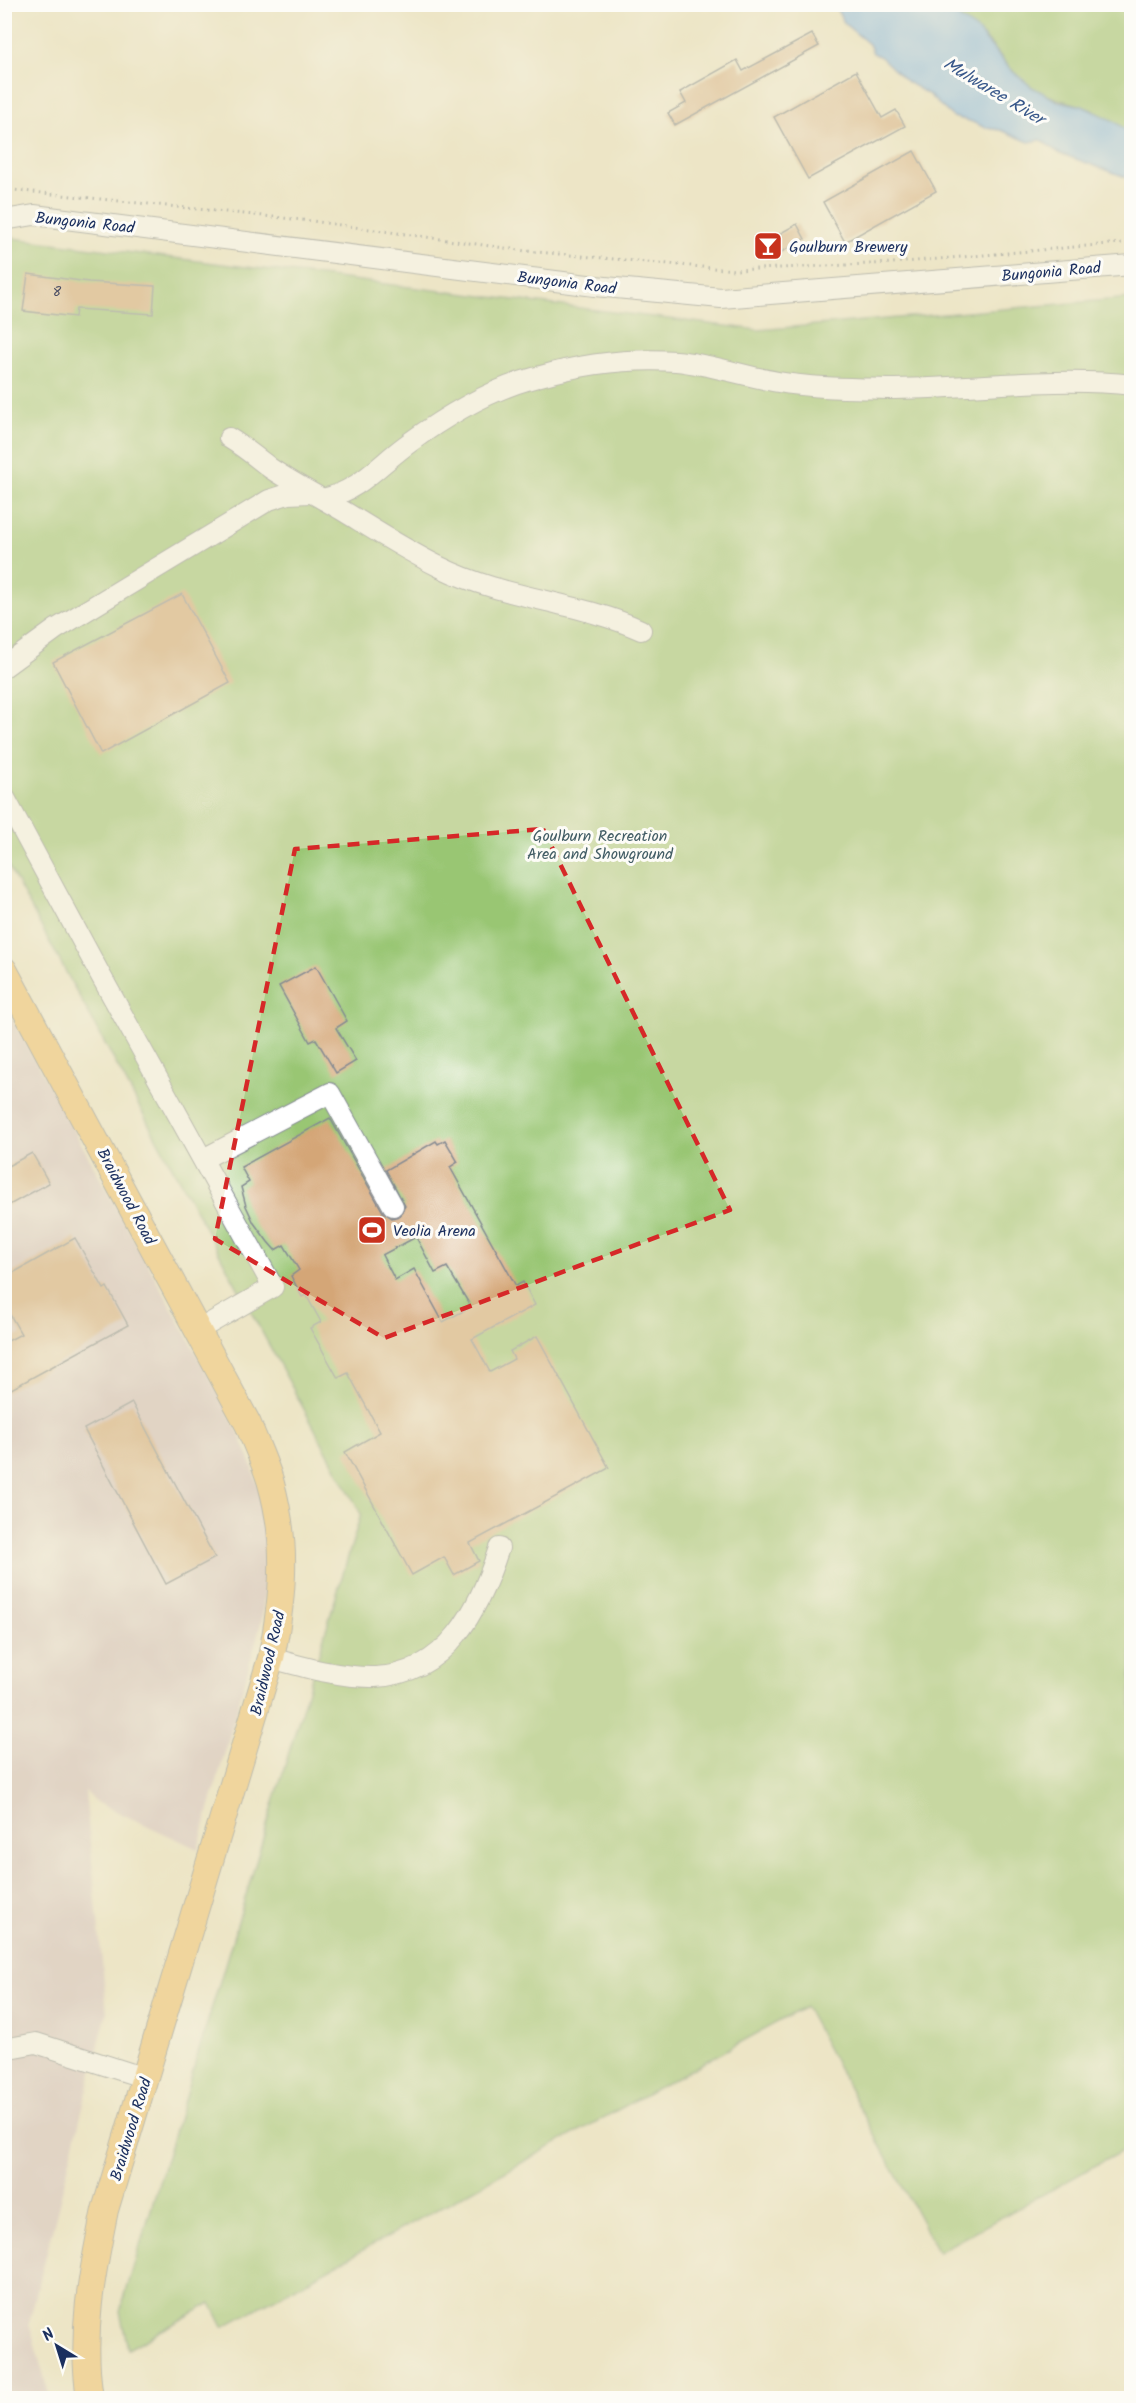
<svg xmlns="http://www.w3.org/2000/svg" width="1136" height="2403" font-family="Kalam,sans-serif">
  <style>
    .industrial { fill: #d2bec2 }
    .green { fill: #99c673; stroke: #5a7a68; stroke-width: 1.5 }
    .water { fill: #7fb7ef; stroke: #4d73a6; stroke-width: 1.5 }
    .building { fill: #d4a677; fill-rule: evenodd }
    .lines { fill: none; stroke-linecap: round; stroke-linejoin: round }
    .minor-casing { stroke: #848a92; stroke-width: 22 }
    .major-casing { stroke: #848a92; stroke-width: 28 }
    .path { stroke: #848a92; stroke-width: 3; stroke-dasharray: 1.5 4.5; stroke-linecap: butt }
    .minor { stroke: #fff; stroke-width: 20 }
    .major { stroke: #f4c16a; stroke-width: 26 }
    .marked { fill: none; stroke: #d62828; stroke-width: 4.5; stroke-dasharray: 12 8; stroke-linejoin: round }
    .labels { text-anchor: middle; stroke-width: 6; stroke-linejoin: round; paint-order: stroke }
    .number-label { font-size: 14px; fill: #494d64 }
    .street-label { font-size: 16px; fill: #1b2f5e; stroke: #fdfcf7 }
    .poi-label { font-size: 16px; fill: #1b2f5e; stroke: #fdfcf7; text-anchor: start }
    .park-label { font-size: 16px; fill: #415c64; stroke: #fdfcf7 }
    .water-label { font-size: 18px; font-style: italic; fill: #39588a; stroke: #fdfcf7 }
  </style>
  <rect width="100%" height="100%" fill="#fdfcf7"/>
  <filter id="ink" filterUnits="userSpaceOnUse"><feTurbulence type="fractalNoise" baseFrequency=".0167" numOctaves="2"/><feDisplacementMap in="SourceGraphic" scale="12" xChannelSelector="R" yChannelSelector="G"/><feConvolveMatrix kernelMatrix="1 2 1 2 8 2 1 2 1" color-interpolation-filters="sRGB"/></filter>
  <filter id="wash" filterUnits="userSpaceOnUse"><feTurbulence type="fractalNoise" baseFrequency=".008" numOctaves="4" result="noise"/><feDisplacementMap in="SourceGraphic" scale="24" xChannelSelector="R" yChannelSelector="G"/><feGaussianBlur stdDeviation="1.35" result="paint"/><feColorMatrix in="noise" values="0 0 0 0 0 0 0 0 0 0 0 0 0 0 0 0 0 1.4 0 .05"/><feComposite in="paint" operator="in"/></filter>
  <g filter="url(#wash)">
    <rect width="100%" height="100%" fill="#ede5c6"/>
    <path class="industrial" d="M5 1005 218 1392 238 1432 252 1465 261 1498 267 1529 268 1563 262 1619 198 1849 96 1802 85 1791 107 2012 29 2323 50 2398H5Z"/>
    <g class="green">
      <path d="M940 5H1131V134C1116 122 1097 111 1079 105 1062 100 1047 97 1032 87 1011 74 1001 54 984 37 971 24 954 16 940 5Z"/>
      <path d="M4 237 758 330 1131 298V2146L938 2252 805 2007 223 2327 211 2303 128 2349 120 2312 361 1514 5 860Z"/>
    </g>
    <path class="water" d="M834 5H940L977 30 1012 71 1032 87 1058 101 1082 106 1114 121 1131 134V179L1059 153 1041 140 1029 142 1001 130 986 128 970 121 953 117 928 94 907 82 881 57 873 53 869 44 845 24Z"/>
    <g id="blocks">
      <g class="building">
        <path d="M812 34 819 46 675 125 668 113 686 103 680 92 737 60 743 71Z"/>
        <path d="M856 71 882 118 896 110 905 126 808 179 774 117Z"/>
        <path d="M914 151 936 191 845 242 823 202Z"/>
        <path d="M797 224 805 239 767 260 759 245Z"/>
        <path d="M28 274 89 282 155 286 153 314 76 309 75 317 23 311Z"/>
        <path d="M182 594 230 683 101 754 53 662Z"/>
        <path d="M316 966 347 1021 336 1028 356 1061 336 1073 316 1039 310 1042 279 986Z"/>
        <path d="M330 1118 383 1212 392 1218 399 1216 405 1206 386 1170 436 1141 438 1144 445 1140 458 1162 450 1167 516 1286 523 1282 535 1305 472 1339 490 1372 514 1359 510 1351 537 1336 609 1468 470 1543 479 1561 454 1575 444 1557 412 1575 345 1452 380 1432 348 1373 338 1378 310 1328 321 1322 306 1295 302 1297 291 1276 299 1270 284 1245 275 1250 268 1242 254 1223 246 1206 241 1187 249 1182 241 1167ZM416 1237 435 1273 447 1267 471 1307 443 1322 414 1269 395 1280 382 1255Z"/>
        <path d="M32 1153 49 1183 4 1208V1168Z"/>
        <path d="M75 1238 104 1289 107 1287 128 1325 4 1393V1343L21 1334 4 1304V1278Z"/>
        <path d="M132 1403 215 1558 166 1584 84 1429Z"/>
      </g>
    </g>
  </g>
  <g filter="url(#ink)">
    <use href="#blocks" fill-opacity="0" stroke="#848a92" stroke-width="1.5"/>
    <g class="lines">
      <g class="minor-casing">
        <g id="minor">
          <path d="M4 220 34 215 595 286 721 298 1132 265"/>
          <path d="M229 438C244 447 256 457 270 468 294 484 320 497 345 512 376 531 407 551 440 567 504 599 577 601 641 630"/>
          <path d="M323 499C361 490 378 465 409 443 447 415 491 389 537 377 582 364 629 358 676 361 710 364 744 376 778 382 813 388 851 388 887 389 966 389 1054 376 1132 385"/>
          <path d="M4 667 56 629 269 500 288 494 310 493"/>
          <path d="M4 796 101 976 273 1287 200 1329"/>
          <path d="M203 1159 330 1093 393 1206"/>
          <path d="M271 1658C304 1667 341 1678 375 1677 448 1674 479 1609 499 1548"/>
          <path d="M4 2049 36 2043 145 2078"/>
        </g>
      </g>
      <g class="major-casing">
        <path id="major" d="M4 970 248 1424C255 1442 264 1461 270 1480 288 1542 284 1595 271 1658L105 2210C92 2273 80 2334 90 2398"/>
      </g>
      <path class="path" d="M4 189 312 221 526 251 735 270 893 263 1132 242"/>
      <use href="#minor" class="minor"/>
      <use href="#major" class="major"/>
    </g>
  </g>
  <path d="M0 0H1136V2403H0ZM543 829 730 1210 384 1338 215 1239 295 849Z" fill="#ede5c6" fill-opacity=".55" fill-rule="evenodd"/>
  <path class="marked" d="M543 829 730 1210 384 1338 215 1239 295 849Z"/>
  <defs>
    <g id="bar-square" transform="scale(1.5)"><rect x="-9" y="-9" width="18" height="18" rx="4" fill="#c8321e" stroke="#fdfcf7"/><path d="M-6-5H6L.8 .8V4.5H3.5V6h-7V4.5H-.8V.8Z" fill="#fff"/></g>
    <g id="stadium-square" transform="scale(1.5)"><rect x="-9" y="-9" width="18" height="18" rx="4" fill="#c8321e" stroke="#fdfcf7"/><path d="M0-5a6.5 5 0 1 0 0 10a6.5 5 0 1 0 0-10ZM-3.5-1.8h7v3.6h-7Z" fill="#fff"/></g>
  </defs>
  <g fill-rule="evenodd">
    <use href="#bar-square" x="768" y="246"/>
    <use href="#stadium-square" x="372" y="1230"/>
  </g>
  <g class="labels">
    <g class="number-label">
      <text x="57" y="296">8</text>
    </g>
    <g class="street-label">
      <text transform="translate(85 222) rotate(6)" y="6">Bungonia Road</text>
      <text transform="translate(1051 271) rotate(-5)" y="6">Bungonia Road</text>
      <text transform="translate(567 282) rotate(7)" y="6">Bungonia Road</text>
      <text transform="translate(127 1196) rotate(62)" y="6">Braidwood Road</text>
      <text transform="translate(267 1663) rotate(-77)" y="6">Braidwood Road</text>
      <text transform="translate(130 2129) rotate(-73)" y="6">Braidwood Road</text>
    </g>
    <g class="poi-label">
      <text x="789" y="252">Goulburn Brewery</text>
      <text x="393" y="1236">Veolia Arena</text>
    </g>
    <g class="park-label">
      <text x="600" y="841">Goulburn Recreation<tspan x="600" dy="18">Area and Showground</tspan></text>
    </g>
    <g class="water-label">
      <text transform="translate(994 91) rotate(31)" y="6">Mulwaree River</text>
    </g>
  </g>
  <rect width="1136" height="2403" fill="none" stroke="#fdfcf7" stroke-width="24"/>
  <g transform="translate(57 2346) rotate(322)" stroke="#fdfcf7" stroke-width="4.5" paint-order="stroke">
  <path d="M0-4.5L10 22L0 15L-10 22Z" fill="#1b2f5e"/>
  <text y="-9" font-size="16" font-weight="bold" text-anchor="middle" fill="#1b2f5e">N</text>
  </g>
</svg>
